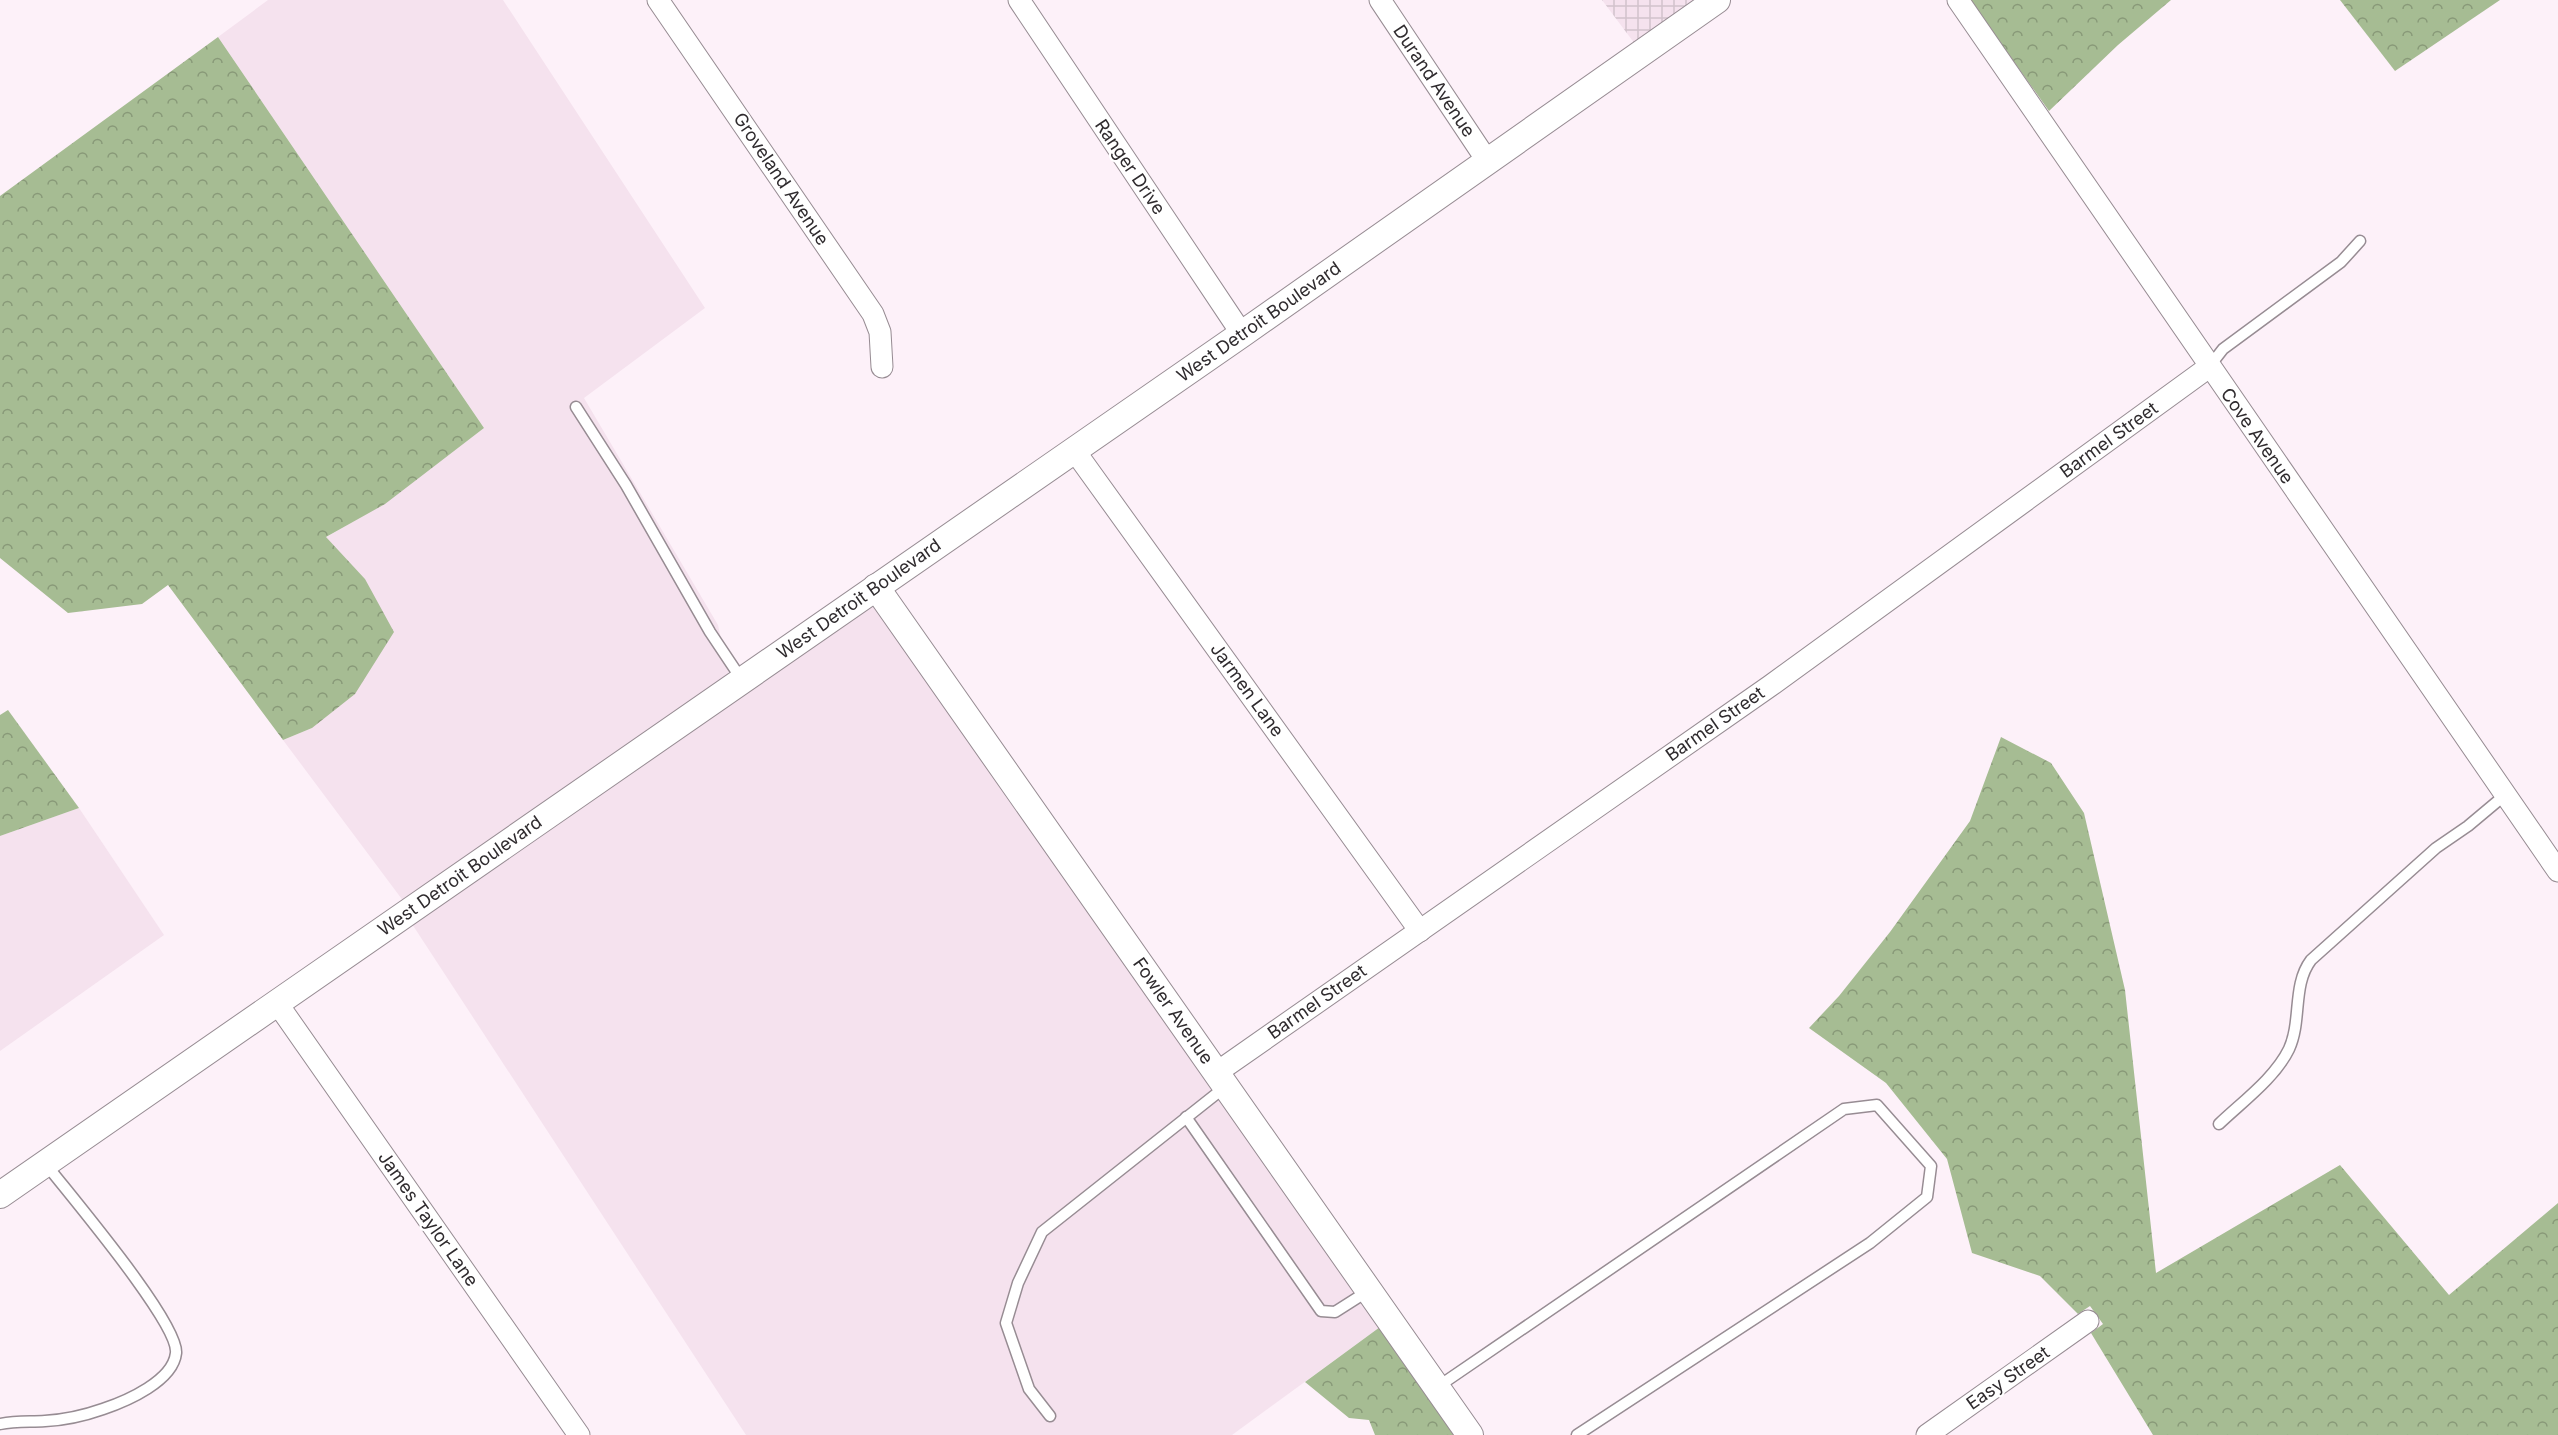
<svg xmlns="http://www.w3.org/2000/svg" width="2558" height="1435" font-family="Inter,sans-serif">
  <style>
    .built { fill: #f5e2ee }
    .industrial { fill: url(#industrial-grid) }
    .forest { fill: url(#forest-crowns) }
    .lines { fill: none; stroke-linecap: round; stroke-linejoin: round }
    .service-casing { stroke: #978c93; stroke-width: 13 }
    .minor-casing { stroke: #978c93; stroke-width: 23 }
    .tertiary-casing { stroke: #978c93; stroke-width: 28 }
    .service { stroke: #fff; stroke-width: 10 }
    .minor { stroke: #fff; stroke-width: 21 }
    .tertiary { stroke: #fff; stroke-width: 26 }
    .labels { text-anchor: middle; stroke-width: 4.5; stroke-linejoin: round; paint-order: stroke }
    .street-label { font-size: 18px; fill: #2f2b2e; stroke: #fff }
  </style>
  <defs>
    <pattern id="industrial-grid" width="8" height="8" patternUnits="userSpaceOnUse" patternTransform="scale(1.5)"><rect width="8" height="8" fill="#f5e2ee"/><path d="M0 4h8M4 0v8" fill="none" stroke="#d2c2cc"/></pattern>
    <pattern id="forest-crowns" width="20" height="18" patternUnits="userSpaceOnUse" patternTransform="scale(1.5)"><rect width="20" height="18" fill="#a6bc93"/><path d="M2 6a3 3 0 1 1 6 0M12 15a3 3 0 1 1 6 0" fill="none" stroke="#889978"/></pattern>
  </defs>
  <rect width="100%" height="100%" fill="#fdf1f9"/>
  <g class="built">
    <path d="M268 0H503L705 308 584 398 718 625 729 676 404 902 283 740 312 728 365 579 325 538 385 503 484 428 218 37Z"/>
    <path d="M874 602 1380 1327 1232 1435H746L412 924Z"/>
    <path d="M79 808 164 935 0 1051V836Z"/>
  </g>
  <path class="industrial" d="M1602 0H1697L1635 44Z"/>
  <g class="forest">
    <path d="M1970 0H2171L2118 45 2049 111Z"/>
    <path d="M2340 0H2500L2395 71Z"/>
    <path d="M218 37 484 428 385 504 326 537 365 579 394 632 355 694 312 728 283 740 168 585 142 604 68 613 0 558V196Z"/>
    <path d="M8 710 79 808 0 836V715Z"/>
    <path d="M2001 737 2051 763 2084 813 2125 990 2156 1273 2340 1165 2449 1295 2558 1203V1435H2153L2091 1333 2103 1324 2090 1306 2078 1314 2040 1276 1972 1253 1947 1159 1886 1083 1809 1028 1839 996 1890 932 1970 821Z"/>
    <path d="M1380 1327 1457 1435H1375L1369 1420 1349 1418 1305 1382Z"/>
  </g>
  <g class="lines">
    <g class="service-casing">
      <g id="service">
        <path d="M2209 367 2223 349 2341 262 2360 241"/>
        <path d="M576 407 626 485 710 632 742 680"/>
        <path d="M1186 1117 1321 1311 1335 1312 1368 1291"/>
        <path d="M2219 1124C2242 1102 2275 1078 2289 1049 2302 1021 2292 985 2311 960L2436 848 2468 826 2505 795"/>
        <path d="M1436 1388 1844 1109 1877 1105 1931 1166 1927 1197 1870 1243 1577 1435"/>
        <path d="M1050 1416 1029 1389 1006 1323 1018 1283 1042 1232 1225 1087"/>
        <path d="M0 1424C15 1421 30 1422 45 1421 64 1420 86 1415 103 1409 127 1401 173 1381 176 1353 179 1323 69 1194 45 1163"/>
      </g>
    </g>
    <g class="minor-casing">
      <g id="minor">
        <path d="M658 0 873 314 880 332 882 367"/>
        <path d="M1019 0 1242 334"/>
        <path d="M1380 0 1488 162"/>
        <path d="M1958 0 2558 871"/>
        <path d="M1074 450 1420 931"/>
        <path d="M277 1003 579 1435"/>
        <path d="M1216 1073 1770 686 2209 367"/>
        <path d="M1927 1435 2088 1321"/>
      </g>
    </g>
    <g class="tertiary-casing">
      <g id="tertiary">
        <path d="M876 587 1470 1435"/>
        <path d="M0 1195 1242 334 1717 0"/>
      </g>
    </g>
    <use href="#service" class="service"/>
    <use href="#minor" class="minor"/>
    <use href="#tertiary" class="tertiary"/>
  </g>
  <g class="labels">
    <g class="street-label">
      <text transform="translate(1434 81) rotate(56)" y="6">Durand Avenue</text>
      <text transform="translate(1130 167) rotate(56)" y="6">Ranger Drive</text>
      <text transform="translate(781 179) rotate(56)" y="6">Groveland Avenue</text>
      <text transform="translate(1259 322) rotate(-35)" y="6">West Detroit Boulevard</text>
      <text transform="translate(2257 436) rotate(55)" y="6">Cove Avenue</text>
      <text transform="translate(2109 440) rotate(-36)" y="6">Barmel Street</text>
      <text transform="translate(859 599) rotate(-35)" y="6">West Detroit Boulevard</text>
      <text transform="translate(1247 690) rotate(54)" y="6">Jarmen Lane</text>
      <text transform="translate(1715 724) rotate(-35)" y="6">Barmel Street</text>
      <text transform="translate(460 876) rotate(-35)" y="6">West Detroit Boulevard</text>
      <text transform="translate(1317 1002) rotate(-35)" y="6">Barmel Street</text>
      <text transform="translate(1173 1011) rotate(55)" y="6">Fowler Avenue</text>
      <text transform="translate(428 1219) rotate(55)" y="6">James Taylor Lane</text>
      <text transform="translate(2008 1378) rotate(-35)" y="6">Easy Street</text>
    </g>
  </g>
</svg>
